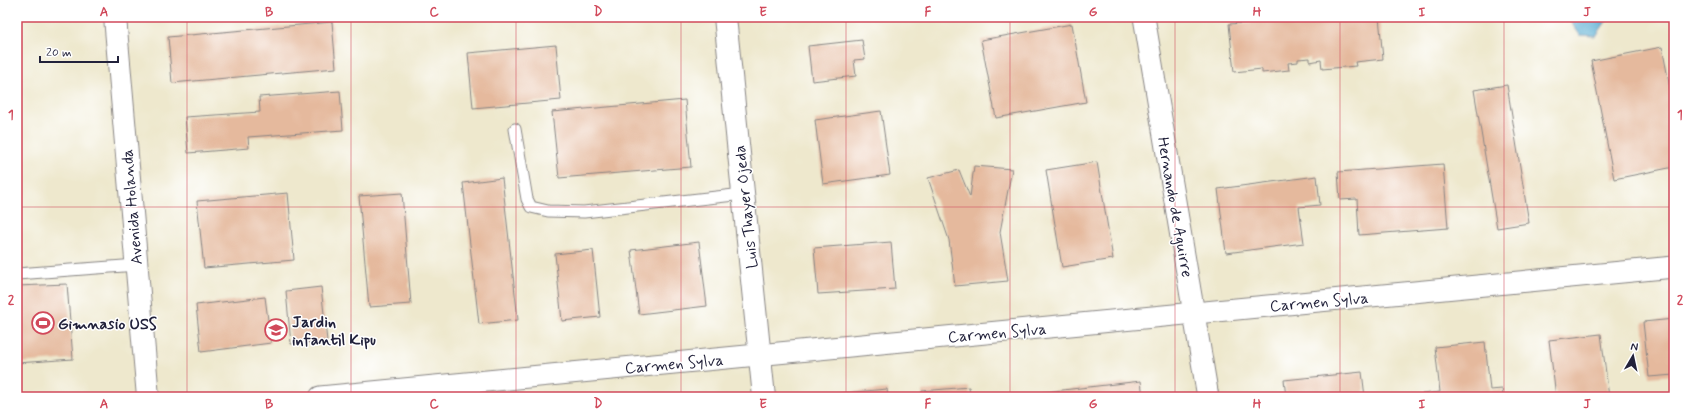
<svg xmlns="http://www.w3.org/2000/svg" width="1691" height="414" font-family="Mynerve,sans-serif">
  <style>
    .water { fill: #53aad0; stroke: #3a6686 }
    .building { fill: #e5b99d }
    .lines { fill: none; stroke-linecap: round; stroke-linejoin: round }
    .lane-casing { stroke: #888584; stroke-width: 13 }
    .street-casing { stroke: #888584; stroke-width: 23 }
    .secondary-casing { stroke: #888584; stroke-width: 24 }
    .lane { stroke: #fff; stroke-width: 11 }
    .street { stroke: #fff; stroke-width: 21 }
    .secondary { stroke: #fff; stroke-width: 22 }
    .grid { fill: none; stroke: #d1495b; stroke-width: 1; stroke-opacity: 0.55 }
    .labels { text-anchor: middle; stroke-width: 3; stroke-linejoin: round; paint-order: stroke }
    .street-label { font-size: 16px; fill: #22223b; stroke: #fff }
    .poi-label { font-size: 16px; font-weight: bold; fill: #22223b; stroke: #fff; text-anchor: start }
    .neatline { fill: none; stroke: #d1495b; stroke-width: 1.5 }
    .grid-label { font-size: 13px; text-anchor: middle; font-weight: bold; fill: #d1495b }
  </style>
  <rect width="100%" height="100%" fill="#fff"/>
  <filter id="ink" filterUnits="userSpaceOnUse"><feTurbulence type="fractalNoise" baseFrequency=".025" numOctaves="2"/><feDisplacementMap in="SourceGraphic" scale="8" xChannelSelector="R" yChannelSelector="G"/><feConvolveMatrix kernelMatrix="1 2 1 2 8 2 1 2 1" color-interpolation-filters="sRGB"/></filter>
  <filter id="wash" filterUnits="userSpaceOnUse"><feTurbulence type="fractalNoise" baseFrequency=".012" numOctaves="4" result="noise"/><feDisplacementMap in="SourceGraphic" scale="16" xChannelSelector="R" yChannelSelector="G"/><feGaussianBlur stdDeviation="0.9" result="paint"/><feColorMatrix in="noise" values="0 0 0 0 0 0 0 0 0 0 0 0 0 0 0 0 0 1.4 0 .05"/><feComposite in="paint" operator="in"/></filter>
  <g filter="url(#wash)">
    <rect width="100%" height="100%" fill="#eee8cd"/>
    <path class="water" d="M1574 17H1609L1596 36 1580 35 1570 21Z"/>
    <g id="blocks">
      <g class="building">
        <path d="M1255 17H1379L1383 59 1355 62 1356 66 1322 69 1321 60 1310 62V58L1298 59V62L1288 63 1289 70 1262 73V69L1234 72 1229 24 1256 22Z"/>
        <path d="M332 22 336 68 172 83 168 37Z"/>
        <path d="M1072 24 1086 102 996 118 981 40Z"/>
        <path d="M862 40 865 59 854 60 856 76 812 81 808 46Z"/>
        <path d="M556 45 561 100 473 108 468 53Z"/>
        <path d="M1662 47 1674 109V167L1614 179 1591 61Z"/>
        <path d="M1507 85 1529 223 1497 228 1474 90Z"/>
        <path d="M340 91 343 130 248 137 249 148 188 153 185 117 260 112 259 97Z"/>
        <path d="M685 100 691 167 559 178 552 112Z"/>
        <path d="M881 111 890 175 823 184 815 120Z"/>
        <path d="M1097 162 1113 259 1062 267 1046 170Z"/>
        <path d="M1443 164 1448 228 1359 235 1357 199 1340 200 1338 172Z"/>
        <path d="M974 166 1012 169 1000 232 1008 281 955 286 949 240 928 178 959 170 970 197Z"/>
        <path d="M1317 176 1320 205 1299 207 1304 243 1226 253 1218 189Z"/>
        <path d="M502 178 518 320 479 324 463 183Z"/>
        <path d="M288 193 294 260 204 268 197 201Z"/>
        <path d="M402 193 411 304 369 307 359 196Z"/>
        <path d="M699 242 707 306 639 314 631 250Z"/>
        <path d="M891 242 895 289 818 294 814 248Z"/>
        <path d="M593 250 600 317 562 321 555 254Z"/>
        <path d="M67 284 73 359 17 363V286Z"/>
        <path d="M321 287 327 341 291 344 286 291Z"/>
        <path d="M265 297 271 343 201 352 196 305Z"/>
        <path d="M1674 319V375L1649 377 1643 322Z"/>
        <path d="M1601 334 1609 397H1556L1549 340Z"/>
        <path d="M1485 342 1490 390 1502 389 1503 397H1422V394L1440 392 1435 347Z"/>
        <path d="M1362 372 1365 397H1286L1284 380Z"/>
        <path d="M1141 381 1143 397H1019V395Z"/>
        <path d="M969 387 970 397H922V391Z"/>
        <path d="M887 389 888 397H812V396Z"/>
      </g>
    </g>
  </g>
  <g filter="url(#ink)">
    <use href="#blocks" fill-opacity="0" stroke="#888584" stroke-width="1"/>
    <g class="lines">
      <g class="lane-casing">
        <g id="lane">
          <path d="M515 129 527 199 531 207 548 211 584 212 743 194"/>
          <path d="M17 274 137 265"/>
        </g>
      </g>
      <g class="street-casing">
        <g id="street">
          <path d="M1144 17 1208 397"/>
          <path d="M320 397 1674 267"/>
        </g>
      </g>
      <g class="secondary-casing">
        <g id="secondary">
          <path d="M115 17 148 397"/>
          <path d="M725 17 764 397"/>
        </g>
      </g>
      <use href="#lane" class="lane"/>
      <use href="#street" class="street"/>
      <use href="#secondary" class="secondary"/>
    </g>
  </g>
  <path class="grid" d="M187 17V397M351 17V397M516 17V397M681 17V397M846 17V397M1010 17V397M1175 17V397M1340 17V397M1504 17V397M17 207H1674"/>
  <defs>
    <g id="stadium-ring" transform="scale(1.15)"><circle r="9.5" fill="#fff" stroke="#d1495b" stroke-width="1.5"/><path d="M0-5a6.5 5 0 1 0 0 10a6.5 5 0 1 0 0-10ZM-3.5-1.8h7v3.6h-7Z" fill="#d1495b"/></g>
    <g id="school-ring" transform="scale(1.15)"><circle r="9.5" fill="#fff" stroke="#d1495b" stroke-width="1.5"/><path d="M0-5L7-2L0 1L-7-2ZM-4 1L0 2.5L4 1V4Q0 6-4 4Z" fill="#d1495b"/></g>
  </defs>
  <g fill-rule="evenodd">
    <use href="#stadium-ring" x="43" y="323"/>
    <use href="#school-ring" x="276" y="330"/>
  </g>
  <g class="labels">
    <g class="street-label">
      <text transform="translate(131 207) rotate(-95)" y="6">Avenida Holanda</text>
      <text transform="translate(745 207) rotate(-96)" y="6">Luis Thayer Ojeda</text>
      <text transform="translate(1176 207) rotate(80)" y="6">Hernando de Aguirre</text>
      <text transform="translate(1319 301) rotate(-5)" y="6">Carmen Sylva</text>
      <text transform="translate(997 332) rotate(-5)" y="6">Carmen Sylva</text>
      <text transform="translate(674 363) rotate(-5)" y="6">Carmen Sylva</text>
    </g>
    <g class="poi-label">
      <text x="292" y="327">Jardin<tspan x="292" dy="18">infantil Kipu</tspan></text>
      <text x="58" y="329">Gimnasio USS</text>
    </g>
  </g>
  <rect width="1691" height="414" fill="none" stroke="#fff" stroke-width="44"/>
  <g transform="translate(1633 356) rotate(9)" stroke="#ffffff" stroke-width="3" paint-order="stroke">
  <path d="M0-3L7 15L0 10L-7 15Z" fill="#22223b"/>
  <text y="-6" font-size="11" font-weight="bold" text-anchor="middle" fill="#22223b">N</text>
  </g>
  <path d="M40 56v6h78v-6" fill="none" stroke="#22223b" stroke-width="2"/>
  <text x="46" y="56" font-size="12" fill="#22223b" stroke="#ffffff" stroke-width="3" paint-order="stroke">20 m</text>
  <rect x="22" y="22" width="1647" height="370" class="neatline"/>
  <g class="grid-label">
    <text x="104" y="16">A</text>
    <text x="269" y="16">B</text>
    <text x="434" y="16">C</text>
    <text x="598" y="16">D</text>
    <text x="763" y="16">E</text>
    <text x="928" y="16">F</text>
    <text x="1093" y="16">G</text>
    <text x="1257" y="16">H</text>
    <text x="1422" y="16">I</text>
    <text x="1587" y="16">J</text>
    <text x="11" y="119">1</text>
    <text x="1680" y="119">1</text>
    <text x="11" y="304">2</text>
    <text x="1680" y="304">2</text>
    <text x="104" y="408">A</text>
    <text x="269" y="408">B</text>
    <text x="434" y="408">C</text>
    <text x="598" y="408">D</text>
    <text x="763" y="408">E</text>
    <text x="928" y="408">F</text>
    <text x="1093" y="408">G</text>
    <text x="1257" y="408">H</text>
    <text x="1422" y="408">I</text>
    <text x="1587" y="408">J</text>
  </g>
</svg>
